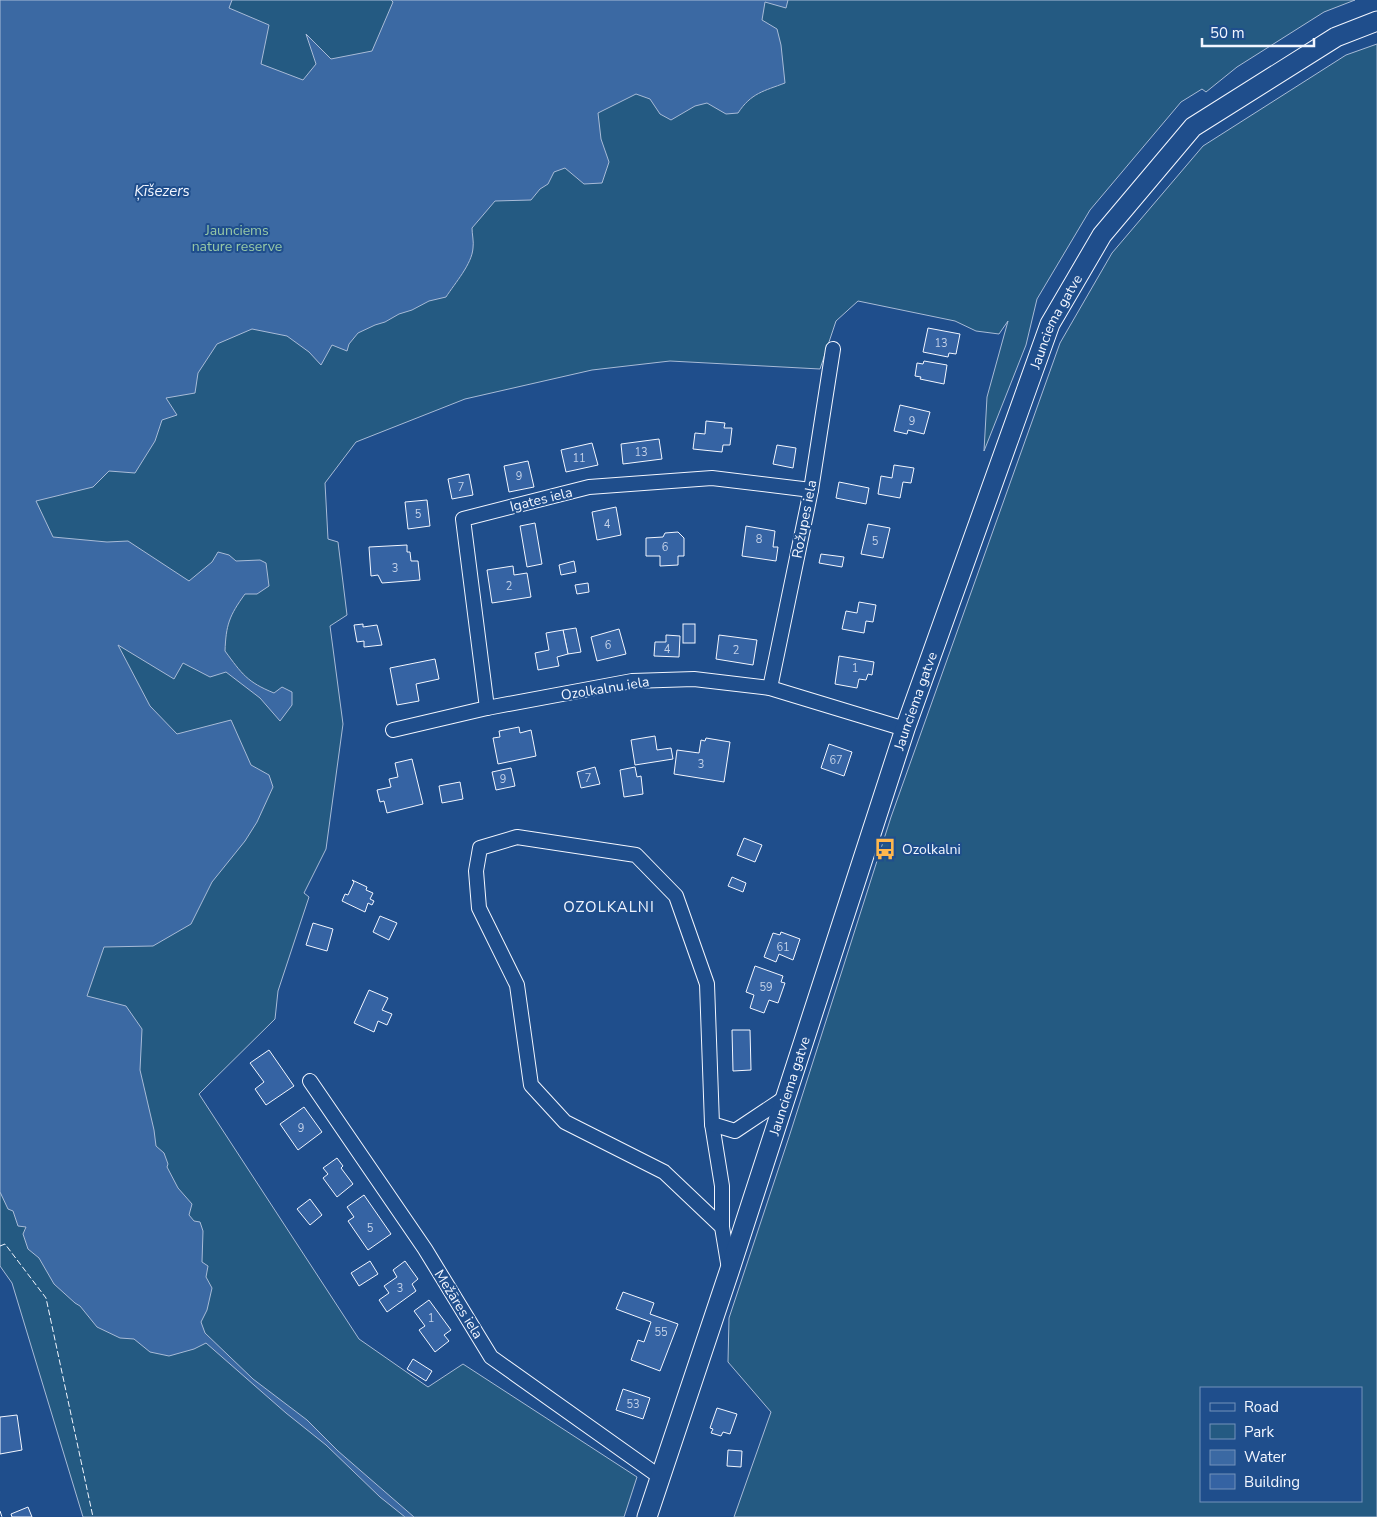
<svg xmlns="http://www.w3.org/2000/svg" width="1377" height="1517" font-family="'Nunito Sans',sans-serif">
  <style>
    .green { fill: #245a82; stroke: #a8bbd7; fill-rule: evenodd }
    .water { fill: #3b69a3; stroke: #a8bbd7 }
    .building { fill: #3563a3; stroke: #f2f6ff }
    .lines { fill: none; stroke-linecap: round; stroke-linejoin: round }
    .minor-casing { stroke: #f2f6ff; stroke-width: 16 }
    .secondary-casing { stroke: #f2f6ff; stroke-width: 21 }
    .minor { stroke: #1f4e8c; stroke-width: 14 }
    .secondary { stroke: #1f4e8c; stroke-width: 19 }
    .fence { stroke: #f2f6ff; stroke-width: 1; stroke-dasharray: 6 2.5; stroke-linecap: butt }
    .labels { text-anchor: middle; stroke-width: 4; stroke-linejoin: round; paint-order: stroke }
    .number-label { font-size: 11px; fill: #c3d1e8 }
    .park-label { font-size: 14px; fill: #97c8a6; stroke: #1f4e8c }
    .street-label { font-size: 14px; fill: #f2f6ff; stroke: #1f4e8c }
    .poi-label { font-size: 14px; fill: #f2f6ff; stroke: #1f4e8c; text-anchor: start }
    .water-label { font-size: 15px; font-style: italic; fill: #f2f6ff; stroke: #1f4e8c }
    .neighbourhood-label { font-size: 15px; letter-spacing: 1px; fill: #f2f6ff; stroke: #1f4e8c }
  </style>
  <rect width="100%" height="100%" fill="#1f4e8c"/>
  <g class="green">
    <path d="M0 0H1355L1324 12 1237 67 1206 92 1202 89 1181 102 1090 210 1037 299 1026 345 984 451 987 397 1008 321 999 334 976 331 955 321 858 301 836 321 820 369 670 361 592 370 465 399 356 442 325 483 328 539 338 542 347 615 330 626 343 724 326 849 304 893 309 897 278 991 275 1019 199 1094 359 1339 428 1387 463 1364 637 1477 624 1517H83L12 1283 0 1266Z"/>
    <path d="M1377 44V1517H734L771 1412 728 1362 729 1318 789 1137 891 817 1060 343 1112 253 1203 146 1346 55ZM1201 1388H1361V1501H1201Z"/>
  </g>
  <path class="water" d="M0 0H232L229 8 269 25 261 64 303 80 316 64 306 34 331 59 372 51 393 2 391 0H788L786 8 765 2 762 20 777 29 781 45 785 83C764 91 751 93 738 113L726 114 707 103 695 106 671 120 660 114 650 99 636 94 598 113 601 139 609 162 602 183 584 184 565 168 554 172 548 184 540 189 531 200 495 201 472 228C472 234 474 242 473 248 472 264 455 283 446 297L429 301 412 310 399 314 385 322 375 325 358 333 349 344 347 351 332 345 321 365 309 352 287 336 252 329 217 344 198 373 195 393 166 398 177 415 162 420 155 441 135 473 109 471 93 487 36 501 53 537 107 542 128 541 189 581 212 562 218 552 229 555 236 561 260 560 266 563 269 586 257 594H245C229 616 226 625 225 651 242 674 247 682 274 693L282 687 292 692V705L280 721 260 698 226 672 210 677 183 663 174 679 118 645 150 706 177 734 231 720 251 765 269 775 273 787 257 822 245 841 212 882 191 924 153 946 104 947 87 996 126 1006 142 1029 140 1070 154 1130 156 1146 164 1153 168 1164 167 1167 178 1188 192 1204 189 1215 194 1221 200 1222 203 1231 202 1262 208 1266 206 1277 212 1288 207 1310 201 1322 205 1333 253 1379 307 1420 338 1451 414 1517H405L380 1497 326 1445 286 1413 206 1343 194 1349 169 1356 150 1352 134 1339 120 1338 97 1327 80 1306 75 1303 54 1284 39 1258 28 1249 23 1234 26 1227 18 1226 13 1211 8 1209 0 1192Z"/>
  <g class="building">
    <path d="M928 328 960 334 956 354 949 353 948 357 923 352Z"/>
    <path d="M924 361 947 365 944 384 920 379 921 377 915 376 917 363 923 364Z"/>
    <path d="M900 405 930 412 924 434 908 430 907 434 894 431Z"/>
    <path d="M706 421 725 423 724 428H732L730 445H723L722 452 693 449 695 433 705 434Z"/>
    <path d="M659 439 662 459 623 464 621 444Z"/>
    <path d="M592 443 598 465 566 472 561 450Z"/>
    <path d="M777 445 796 448 793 468 773 464Z"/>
    <path d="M528 461 534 487 509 492 504 466Z"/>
    <path d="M894 465 914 468 911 483 903 482 900 498 878 494 881 476 892 478Z"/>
    <path d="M469 474 473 495 452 499 448 479Z"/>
    <path d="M839 482 869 488 866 504 836 498Z"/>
    <path d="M427 500 430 526 408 529 405 502Z"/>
    <path d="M616 507 621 535 597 540 592 512Z"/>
    <path d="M535 523 542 564 527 567 520 526Z"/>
    <path d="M868 524 890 528 883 558 861 554Z"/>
    <path d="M746 526 775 531 773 547H778L776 561 742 556Z"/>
    <path d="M678 532 684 538V556H678V565L660 566V556H646V538L663 537 665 533Z"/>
    <path d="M407 545V552H410L411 561H418L420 580 382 583 378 575 371 576 369 547Z"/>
    <path d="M821 554 844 557 842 567 819 563Z"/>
    <path d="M574 561 576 572 561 575 559 565Z"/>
    <path d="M513 566 514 575 527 573 531 597 492 603 487 570Z"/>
    <path d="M588 583 589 592 577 594 575 585Z"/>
    <path d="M859 602 876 605 873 622 866 621 864 633 842 629 846 611 857 613Z"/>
    <path d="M363 624V627L377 625 382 645 364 647V641L357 642 354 625Z"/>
    <rect x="683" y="624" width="12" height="19"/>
    <path d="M576 628 581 652 568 654 563 630Z"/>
    <path d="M619 629 626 654 597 661 591 637Z"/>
    <path d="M563 630 568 654 557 657 559 666 538 670 535 653 549 650 546 633Z"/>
    <path d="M666 635 680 636 679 657 654 656 655 642H666Z"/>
    <path d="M719 635 757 640 753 665 716 659Z"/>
    <path d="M839 656 874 662 872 675 868 674 866 680 859 679 857 688 835 684Z"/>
    <path d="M435 659 439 679 416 684 419 701 397 705 390 668Z"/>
    <path d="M519 727 520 733 531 730 536 756 498 764 493 738 500 737 499 731Z"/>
    <path d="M655 736 657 750 671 748 673 759 635 765 631 740Z"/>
    <path d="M706 738 730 742 724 782 674 774 677 750 699 753 701 740 705 741Z"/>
    <path d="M829 744 852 752 844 776 821 768Z"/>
    <path d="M412 759 423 804 387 813 384 801 380 802 377 790 391 787 389 779 398 777 395 763Z"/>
    <path d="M595 767 600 784 581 788 577 772Z"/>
    <path d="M635 767 637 777 641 776 643 794 624 797 620 770Z"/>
    <path d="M511 768 515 786 496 790 492 772Z"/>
    <path d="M460 782 463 799 442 803 439 786Z"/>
    <path d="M744 838 762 845 755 862 737 855Z"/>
    <path d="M732 877 746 883 743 892 728 886Z"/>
    <path d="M352 880 367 887 366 890 373 893 370 899 374 901 372 905 368 903 365 912 342 901 345 894 348 895 354 882Z"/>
    <path d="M380 916 397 923 389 940 373 932Z"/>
    <path d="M313 923 333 929 327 951 306 945Z"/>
    <path d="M781 932 800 939 793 960 779 954 776 962 764 957 773 933 780 935Z"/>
    <path d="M755 966 783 976 781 982 785 983 778 1003 769 1000 764 1013 750 1008 754 995 746 992Z"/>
    <path d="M369 990 388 998 382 1010 392 1014 387 1025 378 1021 374 1032 354 1023Z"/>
    <path d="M732 1030H750L751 1070 733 1071Z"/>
    <path d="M269 1050 294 1086 266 1105 255 1089 264 1082 250 1063Z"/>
    <path d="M304 1107 322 1132 298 1150 280 1124Z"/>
    <path d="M337 1158 343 1166 341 1168 353 1184 337 1197 323 1178 328 1174 323 1168Z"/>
    <path d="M364 1195 391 1234 368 1250 348 1221 354 1217 347 1207Z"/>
    <path d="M310 1199 322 1215 310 1225 297 1209Z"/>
    <path d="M370 1261 378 1274 359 1286 351 1273Z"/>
    <path d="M405 1261 418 1279 412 1284 416 1291 387 1312 379 1300 389 1293 384 1286 397 1277 393 1270Z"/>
    <path d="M623 1292 654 1303 650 1314 678 1324 660 1371 631 1360 638 1340 644 1342 651 1322 616 1309Z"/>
    <path d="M429 1300 451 1330 444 1335 449 1341 435 1352 419 1330 425 1326 414 1311Z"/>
    <path d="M413 1359 432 1371 426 1381 407 1369Z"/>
    <path d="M623 1389 650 1398 643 1419 616 1410Z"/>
    <path d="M717 1408 737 1414 730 1434 723 1432 721 1436 711 1433 713 1429 710 1428Z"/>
    <path d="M17 1415 22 1450 0 1454V1417Z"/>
    <path d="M728 1450 742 1451 741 1467 727 1466Z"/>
    <path d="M28 1507 32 1517H12L11 1514Z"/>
  </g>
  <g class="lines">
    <g class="minor-casing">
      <g id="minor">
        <path d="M770 688 811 490 833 349"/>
        <path d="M487 708 463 519 589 487 712 478 811 490"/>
        <path d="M393 730 487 708 632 681 694 679 770 688 905 729"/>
        <path d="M310 1081 425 1249 491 1357 660 1477"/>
        <path d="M712 1124 722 1186V1227"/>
        <path d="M729 1269 722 1227 664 1172 565 1122 531 1085 517 985 479 908 476 871 480 848 517 837 636 855 676 896 707 984 712 1124 735 1131 786 1097"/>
      </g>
    </g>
    <g class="secondary-casing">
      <g id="secondary">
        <path id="s1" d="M647 1517 729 1272 905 729 1050 324 1102 235 1193 127 1336 37 1377 21"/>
      </g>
    </g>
    <use href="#minor" class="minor"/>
    <use href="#secondary" class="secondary"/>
    <g class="fence">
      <path d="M0 1246 5 1244 46 1298 93 1517"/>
      <path d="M0 1511 2 1517"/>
    </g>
  </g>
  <defs>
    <g id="bus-bare" transform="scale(1.725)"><path d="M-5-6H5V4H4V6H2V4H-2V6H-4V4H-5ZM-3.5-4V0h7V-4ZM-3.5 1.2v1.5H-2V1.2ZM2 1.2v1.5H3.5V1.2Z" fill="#ffb74d" stroke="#1f4e8c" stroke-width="2.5" paint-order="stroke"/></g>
  </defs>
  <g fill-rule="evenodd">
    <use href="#bus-bare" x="885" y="849"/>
  </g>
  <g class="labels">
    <g class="number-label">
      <text x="941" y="347">13</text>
      <text x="912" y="425">9</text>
      <text x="641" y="456">13</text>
      <text x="579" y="462">11</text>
      <text x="519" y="480">9</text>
      <text x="461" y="491">7</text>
      <text x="418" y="518">5</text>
      <text x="607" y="528">4</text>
      <text x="759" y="543">8</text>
      <text x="875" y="545">5</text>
      <text x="665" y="551">6</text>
      <text x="395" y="572">3</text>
      <text x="509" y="590">2</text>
      <text x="608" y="649">6</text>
      <text x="667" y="653">4</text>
      <text x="736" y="654">2</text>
      <text x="855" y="672">1</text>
      <text x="836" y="764">67</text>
      <text x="701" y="768">3</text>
      <text x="588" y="782">7</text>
      <text x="503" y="783">9</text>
      <text x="783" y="951">61</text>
      <text x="766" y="991">59</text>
      <text x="301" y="1132">9</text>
      <text x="370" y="1232">5</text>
      <text x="400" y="1292">3</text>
      <text x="431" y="1322">1</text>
      <text x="661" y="1336">55</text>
      <text x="633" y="1408">53</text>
    </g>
    <g class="park-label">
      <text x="237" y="235">Jaunciems<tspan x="237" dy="16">nature reserve</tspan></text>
    </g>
    <g class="street-label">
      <text dy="5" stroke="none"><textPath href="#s1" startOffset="1264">Jaunciema gatve</textPath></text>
      <text transform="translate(541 499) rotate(-14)" y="5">Igates iela</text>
      <text transform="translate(804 519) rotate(-79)" y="5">Rožupes iela</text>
      <text transform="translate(605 688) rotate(-9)" y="5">Ozolkalnu iela</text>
      <text dy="5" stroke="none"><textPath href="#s1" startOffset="859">Jaunciema gatve</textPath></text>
      <text dy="5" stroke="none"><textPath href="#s1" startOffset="454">Jaunciema gatve</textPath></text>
      <text transform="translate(459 1304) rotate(58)" y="5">Mežāres iela</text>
    </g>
    <g class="poi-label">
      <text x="902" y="854">Ozolkalni</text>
    </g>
    <g class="water-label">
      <text x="162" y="196">Ķīšezers</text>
    </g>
    <g class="neighbourhood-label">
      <text x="609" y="912">OZOLKALNI</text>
    </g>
  </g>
  <rect x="1200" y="1387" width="162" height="115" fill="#1f4e8c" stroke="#7391ba"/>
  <rect x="1210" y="1403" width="25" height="8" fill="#1f4e8c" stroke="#7391ba"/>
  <text x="1244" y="1412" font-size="15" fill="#f2f6ff">Road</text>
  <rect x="1210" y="1424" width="25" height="15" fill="#245a82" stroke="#7391ba"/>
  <text x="1244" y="1437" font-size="15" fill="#f2f6ff">Park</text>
  <rect x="1210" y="1450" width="25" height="15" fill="#3b69a3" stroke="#7391ba"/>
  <text x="1244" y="1462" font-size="15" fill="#f2f6ff">Water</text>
  <rect x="1210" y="1474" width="25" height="15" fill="#3563a3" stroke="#7391ba"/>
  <text x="1244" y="1487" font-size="15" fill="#f2f6ff">Building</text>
  <path d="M1202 38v8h112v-8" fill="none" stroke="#f2f6ff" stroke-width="2.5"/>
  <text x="1210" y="38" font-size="15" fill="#f2f6ff" stroke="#1f4e8c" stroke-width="4" paint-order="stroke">50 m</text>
</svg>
